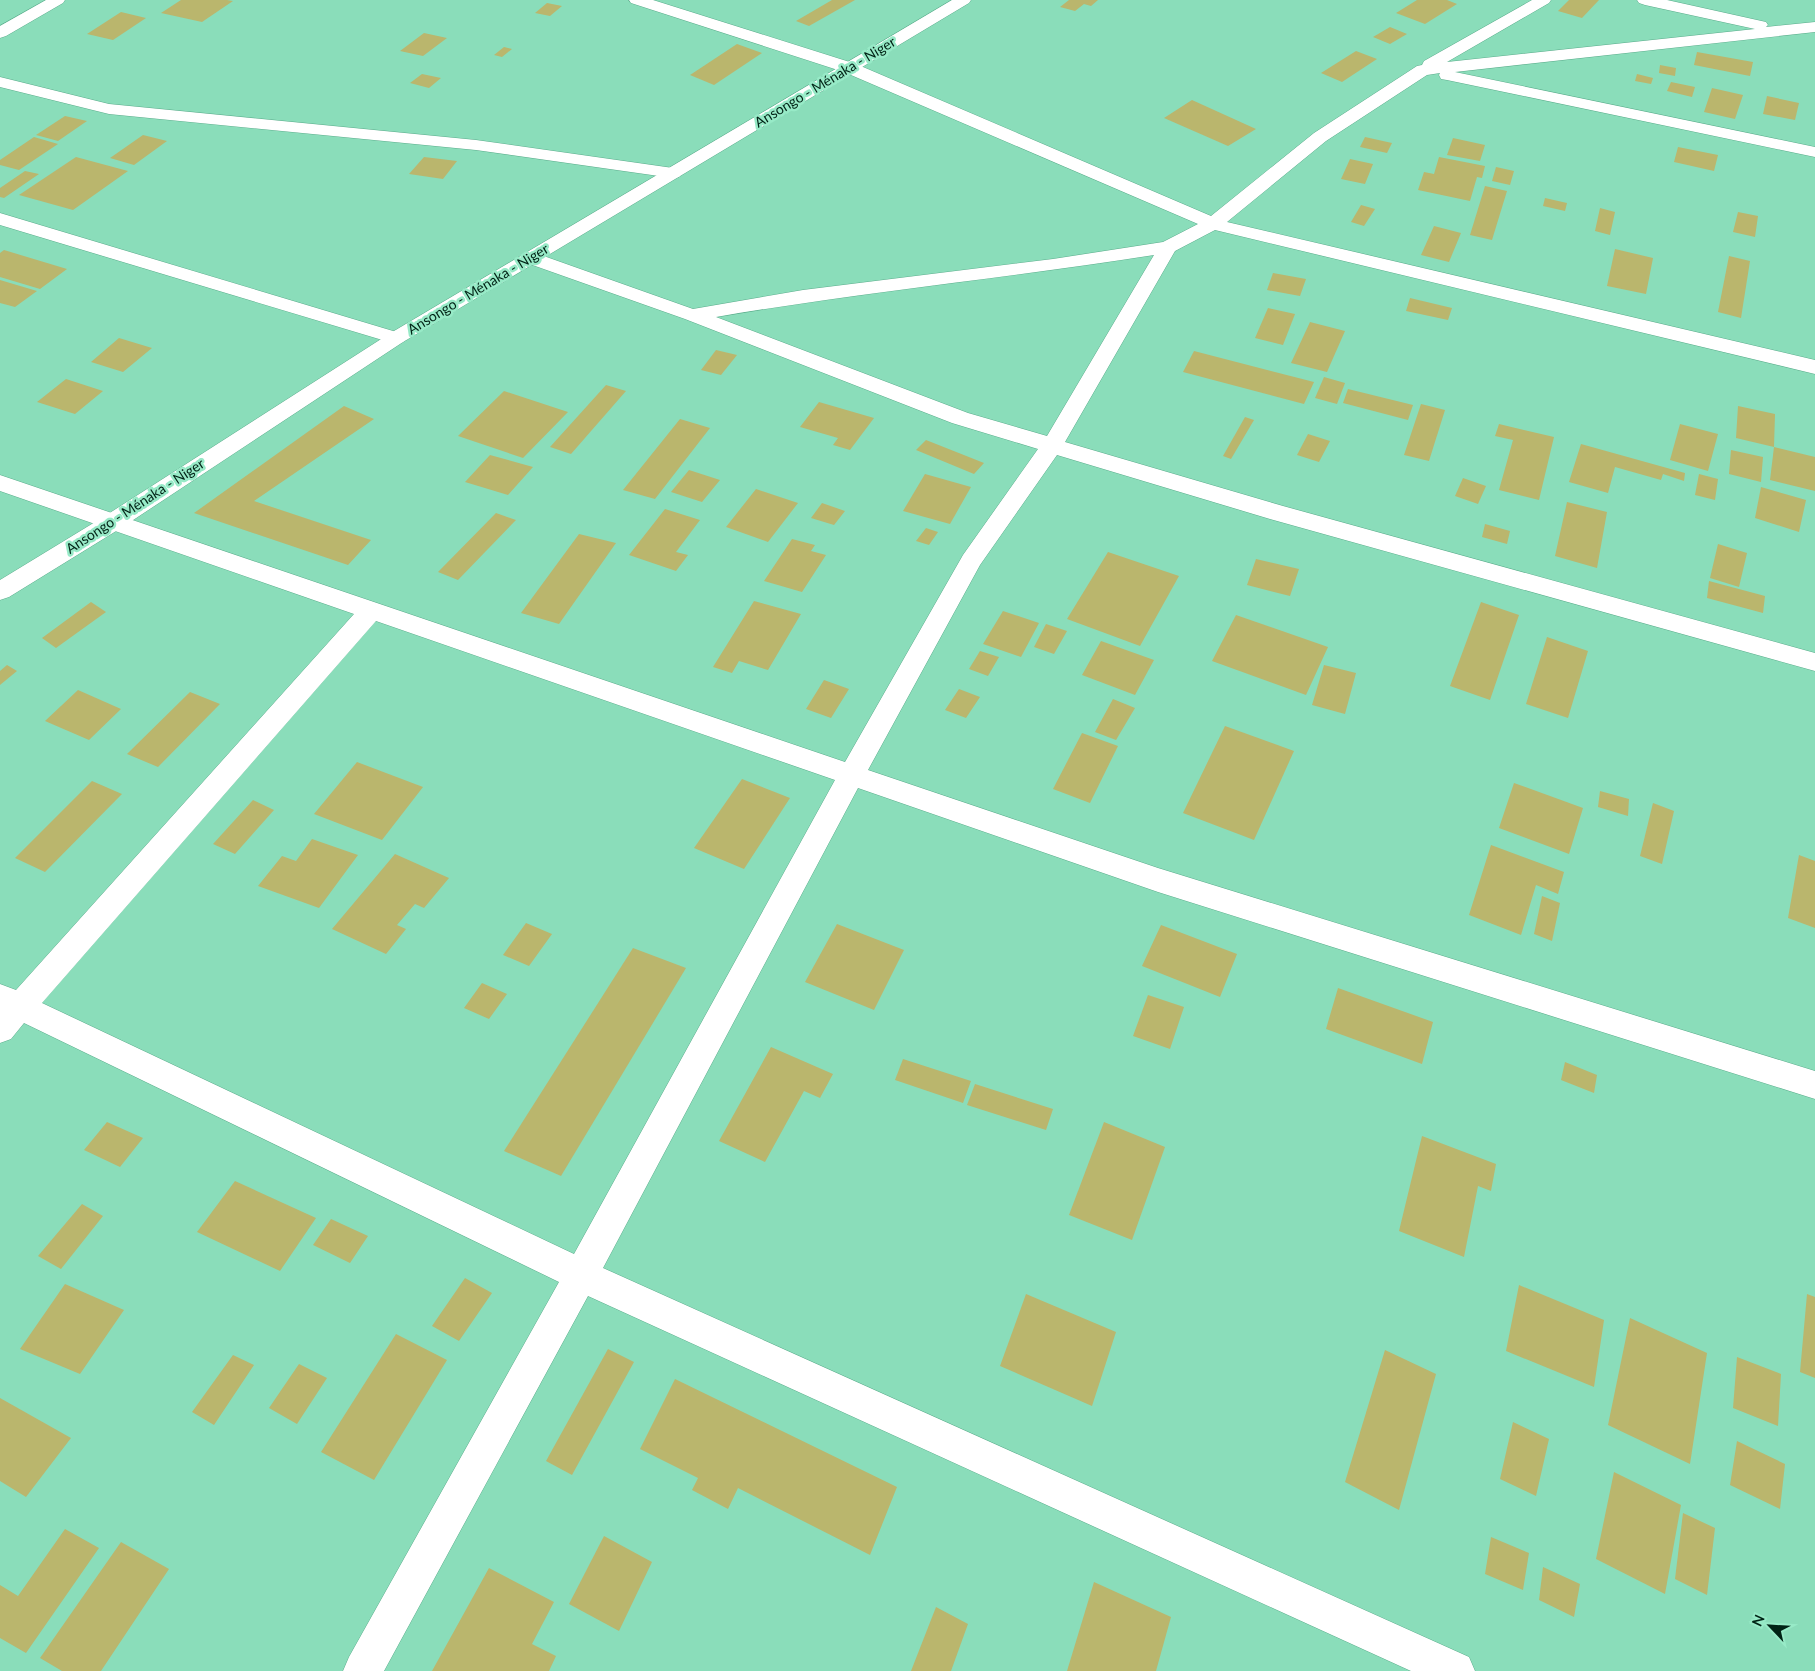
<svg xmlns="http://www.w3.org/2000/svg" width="1815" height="1671" font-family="Lato,sans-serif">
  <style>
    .building { fill: #bab66d }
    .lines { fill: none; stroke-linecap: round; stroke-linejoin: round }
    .street-casing { stroke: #5aac8b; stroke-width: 1 }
    .secondary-casing { stroke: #5aac8b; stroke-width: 1 }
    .street { fill: #fff; fill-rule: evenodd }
    .secondary { fill: #fff; fill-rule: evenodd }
    .labels { text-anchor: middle; stroke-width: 5; stroke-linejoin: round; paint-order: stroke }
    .far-street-label { font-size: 14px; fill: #002215; stroke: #97eac7 }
  </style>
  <rect width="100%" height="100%" fill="#8addba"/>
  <g class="building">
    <path d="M181 0H227L233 1 202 22 161 13Z"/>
    <path d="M832 0H855L809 26 796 21Z"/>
    <path d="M1069 0H1098L1091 6 1084 4 1075 11 1060 7Z"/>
    <path d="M1417 0H1447L1457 4 1425 24 1396 13Z"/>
    <path d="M1569 0H1599L1582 18 1558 11Z"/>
    <path d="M547 3 562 6 550 16 535 13Z"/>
    <path d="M121 12 146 18 113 40 87 34Z"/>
    <path d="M1390 27 1407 34 1390 44 1373 37Z"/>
    <path d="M424 33 447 38 423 56 400 51Z"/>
    <path d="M737 44 762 53 714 85 690 75Z"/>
    <path d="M504 47 512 49 502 57 494 55Z"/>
    <path d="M1356 51 1377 59 1342 82 1321 73Z"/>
    <path d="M1697 52 1753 62 1750 76 1694 65Z"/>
    <path d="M1660 65 1676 68 1675 76 1659 73Z"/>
    <path d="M422 74 441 78 429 88 410 83Z"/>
    <path d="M1637 74 1653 78 1651 84 1635 81Z"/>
    <path d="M1671 82 1695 87 1692 97 1667 91Z"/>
    <path d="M1712 88 1743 95 1735 119 1704 112Z"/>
    <path d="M1767 96 1799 103 1795 120 1763 114Z"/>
    <path d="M1192 100 1256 129 1228 146 1164 118Z"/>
    <path d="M65 116 87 121 58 141 36 135Z"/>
    <path d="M143 135 167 141 134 165 110 158Z"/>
    <path d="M34 137 58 144 19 170 0 165V160Z"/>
    <path d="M1365 137 1392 143 1387 153 1360 147Z"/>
    <path d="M1453 138 1485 145 1480 161 1447 155Z"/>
    <path d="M1678 147 1718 155 1714 171 1674 162Z"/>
    <path d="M76 157 128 171 73 210 19 195Z"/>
    <path d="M424 157 457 161 443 179 409 174Z"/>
    <path d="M1439 157 1485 166 1482 178 1477 177 1470 201 1418 190 1424 172 1434 174Z"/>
    <path d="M1350 159 1373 164 1365 184 1341 179Z"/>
    <path d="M1496 167 1514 171 1510 185 1492 181Z"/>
    <path d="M25 171 39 174 4 198 0 197V188Z"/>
    <path d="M1485 186 1507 191 1492 240 1470 235Z"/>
    <path d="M1545 198 1567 203 1565 211 1543 206Z"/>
    <path d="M1361 205 1375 209 1364 226 1351 222Z"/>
    <path d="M1600 208 1615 212 1610 235 1595 231Z"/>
    <path d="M1738 212 1758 216 1755 237 1733 232Z"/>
    <path d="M1434 226 1461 233 1449 262 1421 255Z"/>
    <path d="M1615 249 1653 258 1646 294 1607 286Z"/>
    <path d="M4 250 67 269 40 289 0 277V253Z"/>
    <path d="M1729 256 1750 261 1741 318 1718 312Z"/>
    <path d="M1273 273 1306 279 1300 296 1267 290Z"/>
    <path d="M0 280 37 291 15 307 0 303Z"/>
    <path d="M1410 298 1452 308 1448 320 1406 311Z"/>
    <path d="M1268 308 1295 314 1283 345 1255 338Z"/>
    <path d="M1310 322 1345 331 1327 372 1291 363Z"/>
    <path d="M119 338 152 348 123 372 91 362Z"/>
    <path d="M716 350 737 355 721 375 701 370Z"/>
    <path d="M1194 351 1314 382 1304 404 1183 372Z"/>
    <path d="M1324 377 1345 383 1337 404 1315 398Z"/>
    <path d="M66 379 103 391 75 414 37 402Z"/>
    <path d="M606 385 626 391 571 454 550 447Z"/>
    <path d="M1348 389 1413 405 1408 420 1343 403Z"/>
    <path d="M504 391 568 412 523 458 458 436Z"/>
    <path d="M819 402 874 418 850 450 833 445 838 438 800 427Z"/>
    <path d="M1421 404 1445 410 1429 461 1404 455Z"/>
    <path d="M344 406 374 419 254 501 371 540 348 565 194 513Z"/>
    <path d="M1738 406 1775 414 1774 447 1736 438Z"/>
    <path d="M1245 417 1254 420 1231 459 1223 456Z"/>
    <path d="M680 419 710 428 655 499 623 490Z"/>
    <path d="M1499 424 1554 437 1539 500 1499 490 1513 440 1495 436Z"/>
    <path d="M1680 424 1718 434 1708 471 1670 460Z"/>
    <path d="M1308 434 1330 441 1319 462 1297 455Z"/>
    <path d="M926 440 984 463 974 474 916 450Z"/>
    <path d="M1581 444 1685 473 1684 481 1663 474 1661 480 1615 467 1608 493 1569 482Z"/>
    <path d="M1774 447 1815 457V491L1770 480Z"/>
    <path d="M1731 450 1763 457 1761 482 1729 474Z"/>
    <path d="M490 455 533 467 508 495 465 482Z"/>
    <path d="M689 470 720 480 702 502 671 492Z"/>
    <path d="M925 474 971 487 950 524 903 511Z"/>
    <path d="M1699 474 1718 479 1715 500 1695 495Z"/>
    <path d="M1463 478 1486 486 1478 504 1455 496Z"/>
    <path d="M1761 487 1806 500 1799 532 1755 518Z"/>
    <path d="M756 489 798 503 768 542 726 527Z"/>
    <path d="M1567 502 1607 512 1597 568 1555 556Z"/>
    <path d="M822 503 845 511 834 525 811 518Z"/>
    <path d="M665 509 700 520 676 552 688 555 676 571 629 555Z"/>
    <path d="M496 513 516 520 458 580 438 572Z"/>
    <path d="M1485 524 1510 531 1507 544 1482 537Z"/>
    <path d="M926 528 938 532 929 545 916 541Z"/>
    <path d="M579 534 616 543 559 624 521 613Z"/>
    <path d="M792 539 815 545 811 551 826 555 802 592 764 581Z"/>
    <path d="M1718 544 1747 553 1739 587 1710 578Z"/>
    <path d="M1108 552 1179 576 1140 646 1067 619Z"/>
    <path d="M1256 559 1299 569 1290 596 1247 585Z"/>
    <path d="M1709 581 1765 596 1763 613 1707 598Z"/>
    <path d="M754 601 801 614 768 670 739 661 732 673 713 667Z"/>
    <path d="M91 602 106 612 56 648 42 638Z"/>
    <path d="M1481 602 1519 615 1490 700 1450 686Z"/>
    <path d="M1003 611 1039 623 1021 657 983 644Z"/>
    <path d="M1236 615 1328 647 1306 695 1212 661Z"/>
    <path d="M1046 624 1067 631 1054 654 1034 647Z"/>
    <path d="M1547 637 1588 651 1568 718 1526 704Z"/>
    <path d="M1101 641 1154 660 1135 695 1082 675Z"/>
    <path d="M980 651 999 657 988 676 969 669Z"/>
    <path d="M7 665 17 671 0 685V671Z"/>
    <path d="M1324 665 1356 673 1345 714 1312 705Z"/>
    <path d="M824 680 849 689 831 718 806 709Z"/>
    <path d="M959 689 980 697 966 718 945 710Z"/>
    <path d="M78 690 121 709 89 740 45 721Z"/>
    <path d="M190 692 220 704 158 767 127 754Z"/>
    <path d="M1113 699 1135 708 1116 740 1095 732Z"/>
    <path d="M1225 726 1294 751 1254 840 1183 813Z"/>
    <path d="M1082 733 1118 746 1090 803 1053 789Z"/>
    <path d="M357 762 423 787 382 840 314 814Z"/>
    <path d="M742 779 790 798 744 869 694 848Z"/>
    <path d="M92 781 122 794 45 872 15 858Z"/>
    <path d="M1514 783 1583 808 1569 854 1499 828Z"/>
    <path d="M1600 791 1629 799 1628 816 1598 807Z"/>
    <path d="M253 800 274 810 235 854 213 844Z"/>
    <path d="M1653 803 1674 811 1662 864 1640 856Z"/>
    <path d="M312 839 358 855 319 908 258 886 282 856 296 861Z"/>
    <path d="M1491 845 1564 872 1558 894 1536 885 1521 935 1469 915Z"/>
    <path d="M395 854 449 878 424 908 415 904 397 925 406 929 386 954 332 929Z"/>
    <path d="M1799 855 1815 861V928L1788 918Z"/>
    <path d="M1542 896 1560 903 1552 941 1534 934Z"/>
    <path d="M526 923 552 934 529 966 503 955Z"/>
    <path d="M837 924 904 950 874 1010 805 982Z"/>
    <path d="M1161 925 1237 954 1220 997 1142 966Z"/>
    <path d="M633 948 686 968 561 1176 504 1151Z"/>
    <path d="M482 983 507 994 489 1019 464 1008Z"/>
    <path d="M1338 988 1433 1022 1422 1064 1326 1029Z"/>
    <path d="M1148 995 1184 1007 1170 1049 1133 1036Z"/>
    <path d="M771 1047 833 1074 820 1098 804 1091 765 1162 719 1141Z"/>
    <path d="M903 1059 971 1081 963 1103 895 1080Z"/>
    <path d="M1565 1062 1597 1075 1594 1093 1561 1080Z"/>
    <path d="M975 1084 1053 1109 1046 1130 967 1105Z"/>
    <path d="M107 1122 143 1138 120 1167 84 1150Z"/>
    <path d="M1104 1122 1165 1147 1132 1240 1069 1215Z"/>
    <path d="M1422 1136 1496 1164 1491 1191 1478 1186 1464 1257 1399 1231Z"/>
    <path d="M235 1181 316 1218 280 1271 197 1232Z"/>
    <path d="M82 1204 103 1216 61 1269 38 1256Z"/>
    <path d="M331 1219 368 1236 350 1263 313 1245Z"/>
    <path d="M465 1278 492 1293 459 1341 432 1326Z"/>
    <path d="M65 1284 124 1310 80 1374 20 1349Z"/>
    <path d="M1519 1285 1604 1320 1594 1387 1506 1351Z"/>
    <path d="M1026 1294 1116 1332 1092 1406 1000 1366Z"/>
    <path d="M1807 1294 1815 1297V1378L1800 1372Z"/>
    <path d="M1630 1318 1707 1353 1690 1464 1608 1425Z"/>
    <path d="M396 1334 447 1360 374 1480 321 1452Z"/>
    <path d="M608 1349 634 1362 572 1475 546 1461Z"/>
    <path d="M1385 1350 1436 1374 1399 1510 1345 1482Z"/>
    <path d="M233 1355 254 1365 214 1425 192 1412Z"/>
    <path d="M1737 1357 1781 1374 1778 1426 1733 1408Z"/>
    <path d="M299 1364 327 1378 297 1424 269 1408Z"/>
    <path d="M675 1379 897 1487 870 1555 738 1488 728 1509 692 1490 698 1478 640 1449Z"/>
    <path d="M0 1398 71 1438 26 1497 0 1481Z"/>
    <path d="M1513 1422 1549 1439 1536 1496 1500 1479Z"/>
    <path d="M1737 1441 1785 1464 1780 1509 1730 1485Z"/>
    <path d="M1614 1472 1681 1505 1665 1594 1596 1559Z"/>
    <path d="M1683 1513 1715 1528 1707 1595 1675 1579Z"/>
    <path d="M65 1529 99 1548 26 1653 0 1638V1585L18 1596Z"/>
    <path d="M604 1536 652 1562 619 1631 569 1604Z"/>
    <path d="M1491 1537 1529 1553 1523 1590 1485 1574Z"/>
    <path d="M121 1542 169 1569 101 1671H62L40 1658Z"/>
    <path d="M1543 1567 1580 1584 1574 1617 1539 1600Z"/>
    <path d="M489 1568 554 1602 532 1644 556 1656 549 1671H432Z"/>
    <path d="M1094 1582 1171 1617 1156 1671H1067Z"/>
    <path d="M936 1607 968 1624 951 1671H911Z"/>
  </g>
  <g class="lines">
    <g class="street-casing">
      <g id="street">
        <path d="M46 0H65L63 3 6 36 0 38V26Z"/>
        <path d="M629 0H653L856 64 1211 216 1314 133 1417 66 1422 65 1424 61 1532 0H1551L1549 3 1447 62 1755 29 1645 5 1639 3 1637 0H1667L1766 22 1768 25 1766 27 1815 22V32L1455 72 1815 147V157L1447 80 1441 79 1439 75 1440 73 1427 75 1326 141 1227 222 1815 360V374L1215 230 1175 251 1065 442 1283 506 1815 653V671L1270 519 1057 455 980 565 868 770 1158 868 1815 1071V1099L1158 892 858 788 603 1268 1469 1657 1475 1671H1411L588 1296 384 1671H343L349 1657 559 1282 24 1023 11 1039 0 1043V984L16 990 354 614 0 491V475L845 762 963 555 1038 449 952 423 685 319 524 262 521 258 524 254 531 252 538 254 693 309 803 290 1053 259 1163 242 1198 224 844 72 631 3ZM1154 255 1047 436 968 413 716 317C861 292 1008 278 1154 255ZM376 621 835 780 574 1254 42 1003Z"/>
        <path d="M0 77 109 104 476 140 673 168 679 169 682 173 679 177 673 178 476 150 109 114 0 87Z"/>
        <path d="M0 213 403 334 406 338 403 342 396 344 389 342 0 225Z"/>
      </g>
    </g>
    <g class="secondary-casing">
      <path id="secondary" d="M952 0H971L969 3 403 342 121 528 9 597 0 600V580L105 516 389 334Z"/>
    </g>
    <use href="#street" class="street"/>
    <use href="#secondary" class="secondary"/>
  </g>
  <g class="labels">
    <g class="far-street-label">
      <text transform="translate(825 82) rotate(-31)" y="5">Ansongo - Ménaka - Niger</text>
      <text transform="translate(478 289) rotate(-31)" y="5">Ansongo - Ménaka - Niger</text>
      <text transform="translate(135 506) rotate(-33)" y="5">Ansongo - Ménaka - Niger</text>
    </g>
  </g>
  <g transform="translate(1770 1626) rotate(295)" stroke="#97eac7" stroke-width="4" paint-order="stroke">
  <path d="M0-4L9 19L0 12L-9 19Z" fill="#002215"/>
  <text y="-8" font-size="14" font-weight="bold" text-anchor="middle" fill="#002215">N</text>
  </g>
</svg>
